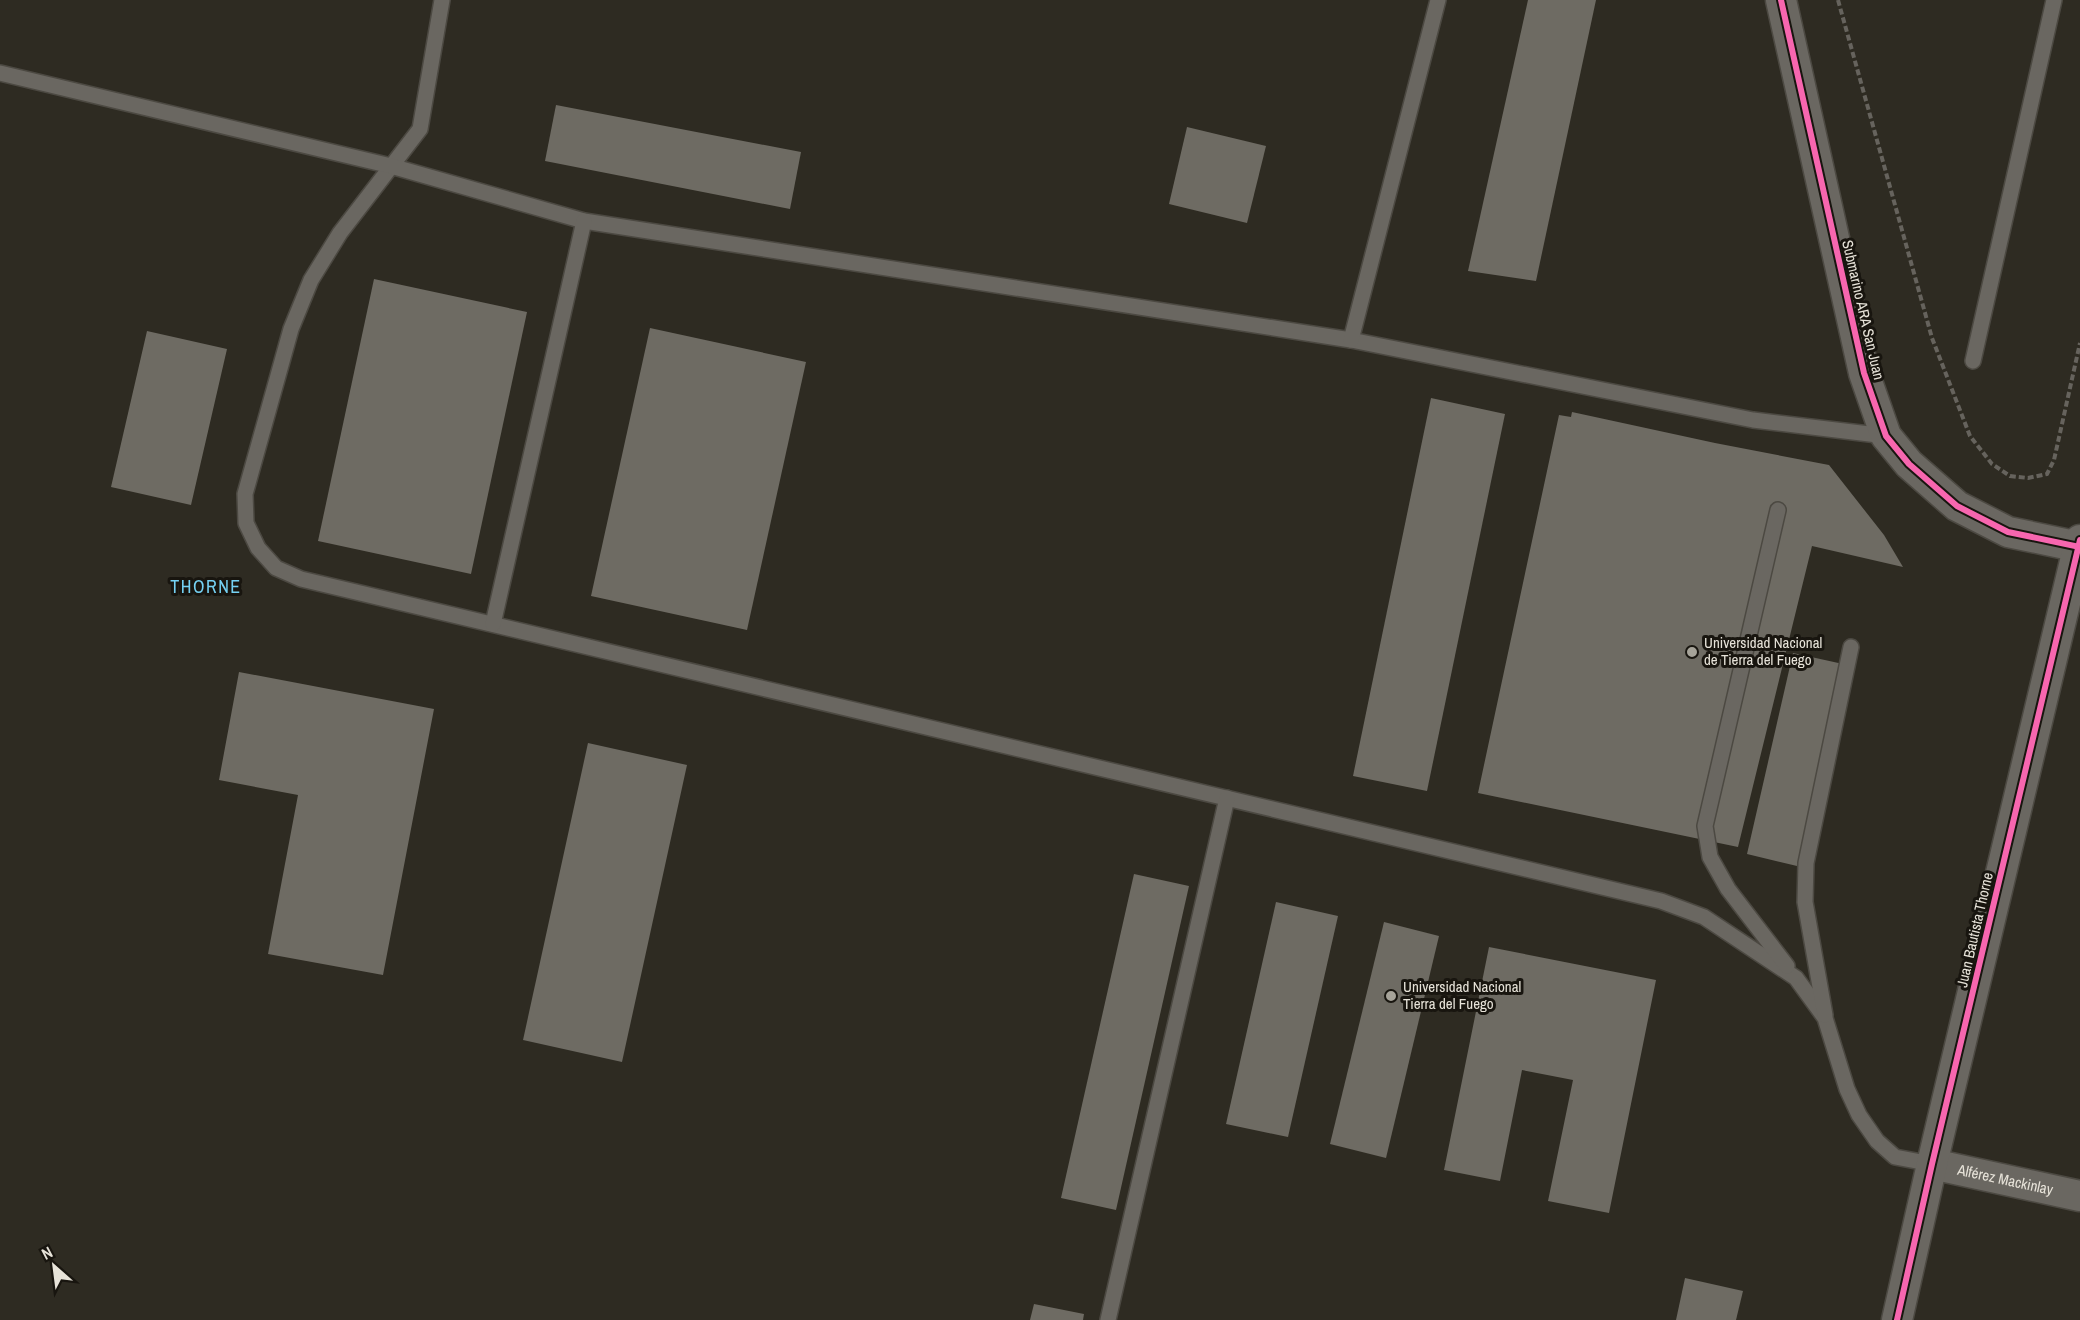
<svg xmlns="http://www.w3.org/2000/svg" width="2080" height="1320" font-family="'Archivo Narrow',sans-serif">
  <style>
    .building { fill: #6e6b63 }
    .lines { fill: none; stroke-linecap: round; stroke-linejoin: round }
    .lane-casing { stroke: #4c4942; stroke-width: 18 }
    .street-casing { stroke: #4c4942; stroke-width: 33 }
    .path { stroke: #66635d; stroke-width: 4; stroke-dasharray: 6 3; stroke-linecap: butt }
    .lane { stroke: #6a6761; stroke-width: 15 }
    .street { stroke: #6a6761; stroke-width: 30 }
    .cycleway-casing { stroke: #18150f; stroke-width: 10 }
    .cycleway { stroke: #f766af; stroke-width: 6 }
    .poi-dot { fill: #a6a399; stroke: #18150f; stroke-width: 2 }
    .labels { text-anchor: middle; stroke-width: 6; stroke-linejoin: round; paint-order: stroke }
    .street-label { font-size: 15px; fill: #e7e3d9; stroke: #18150f }
    .poi-label { font-size: 15px; fill: #e7e3d9; stroke: #18150f; text-anchor: start }
    .quarter-label { font-size: 18px; letter-spacing: 1.5px; fill: #75d1f3; stroke: #18150f }
  </style>
  <rect width="100%" height="100%" fill="#2e2b22"/>
  <g class="building">
    <path d="M1528 0H1596L1536 281 1468 271Z"/>
    <path d="M556 105 801 152 790 209 545 161Z"/>
    <path d="M1187 127 1266 146 1247 223 1169 204Z"/>
    <path d="M374 279 527 312 471 574 318 541Z"/>
    <path d="M650 328 806 362 747 630 591 596Z"/>
    <path d="M147 331 227 349 191 505 111 487Z"/>
    <path d="M1431 398 1505 414 1427 791 1353 776Z"/>
    <path d="M1572 412 1715 443 1829 465 1884 535 1903 567 1812 546 1738 847 1478 793 1559 415 1571 417Z"/>
    <path d="M1793 653 1843 664 1797 866 1747 854Z"/>
    <path d="M239 672 434 709 383 975 268 954 298 795 219 780Z"/>
    <path d="M588 743 687 765 622 1062 523 1040Z"/>
    <path d="M1134 874 1189 886 1116 1210 1061 1198Z"/>
    <path d="M1276 902 1338 916 1288 1137 1226 1124Z"/>
    <path d="M1384 922 1439 936 1386 1158 1330 1144Z"/>
    <path d="M1489 947 1656 980 1609 1213 1548 1201 1573 1080 1522 1070 1500 1181 1444 1170Z"/>
    <path d="M1685 1278 1743 1291 1736 1320H1676Z"/>
    <path d="M1034 1304 1084 1314 1083 1320H1030Z"/>
  </g>
  <g class="lines">
    <g class="lane-casing">
      <g id="lane">
        <path d="M442 0 420 129 340 233 311 280 291 329 245 494 246 523 258 548 276 568 301 579 1661 901 1704 917 1796 978 1825 1018 1847 1089 1859 1115 1877 1141 1895 1157 1932 1164"/>
        <path d="M0 73 391 166 584 221 1351 340 1753 420 1886 436"/>
        <path d="M1351 340 1438 0"/>
        <path d="M1973 361 2054 0"/>
        <path d="M1778 510 1705 826 1710 857 1728 889 1787 966"/>
        <path d="M493 624 584 221"/>
        <path d="M1825 1015 1805 902 1806 863 1851 647"/>
        <path d="M1108 1320 1227 798"/>
      </g>
    </g>
    <g class="street-casing">
      <g id="street">
        <path d="M1781 0 1864 373 1886 436 1909 464 1957 506 2008 532 2080 547"/>
        <path id="s1" d="M1932 1164 2080 1196"/>
        <path d="M1897 1320 1932 1164 2080 540"/>
      </g>
    </g>
    <path class="path" d="M1838 0 1932 338 1970 436 1992 464 2010 476 2028 478 2047 474 2054 460 2080 343"/>
    <use href="#lane" class="lane"/>
    <use href="#street" class="street"/>
    <g class="cycleway-casing">
      <g id="cycleway">
        <path d="M1781 0 1864 373 1886 436 1909 464 1957 506 2008 532 2080 547"/>
        <path d="M1897 1320 1932 1164 2080 540"/>
      </g>
    </g>
    <use href="#cycleway" class="cycleway"/>
  </g>
  <g class="poi-dot">
    <circle cx="1692" cy="652" r="6"/>
    <circle cx="1391" cy="996" r="6"/>
  </g>
  <g class="labels">
    <g class="street-label">
      <text transform="translate(1863 310) rotate(77)" y="5">Submarino ARA San Juan</text>
      <text transform="translate(1975 930) rotate(-77)" y="5">Juan Bautista Thorne</text>
      <text dy="5" stroke="none"><textPath href="#s1" startOffset="75">Alférez Mackinlay</textPath></text>
    </g>
    <g class="poi-label">
      <text x="1704" y="648">Universidad Nacional<tspan x="1704" dy="17">de Tierra del Fuego</tspan></text>
      <text x="1403" y="992">Universidad Nacional<tspan x="1403" dy="17">Tierra del Fuego</tspan></text>
    </g>
    <g class="quarter-label">
      <text x="206" y="593">THORNE</text>
    </g>
  </g>
  <g transform="translate(54 1266) rotate(332)" stroke="#18150f" stroke-width="4.5" paint-order="stroke">
  <path d="M0-4.5L10 22L0 15L-10 22Z" fill="#e7e3d9"/>
  <text y="-9" font-size="16" font-weight="bold" text-anchor="middle" fill="#e7e3d9">N</text>
  </g>
</svg>
